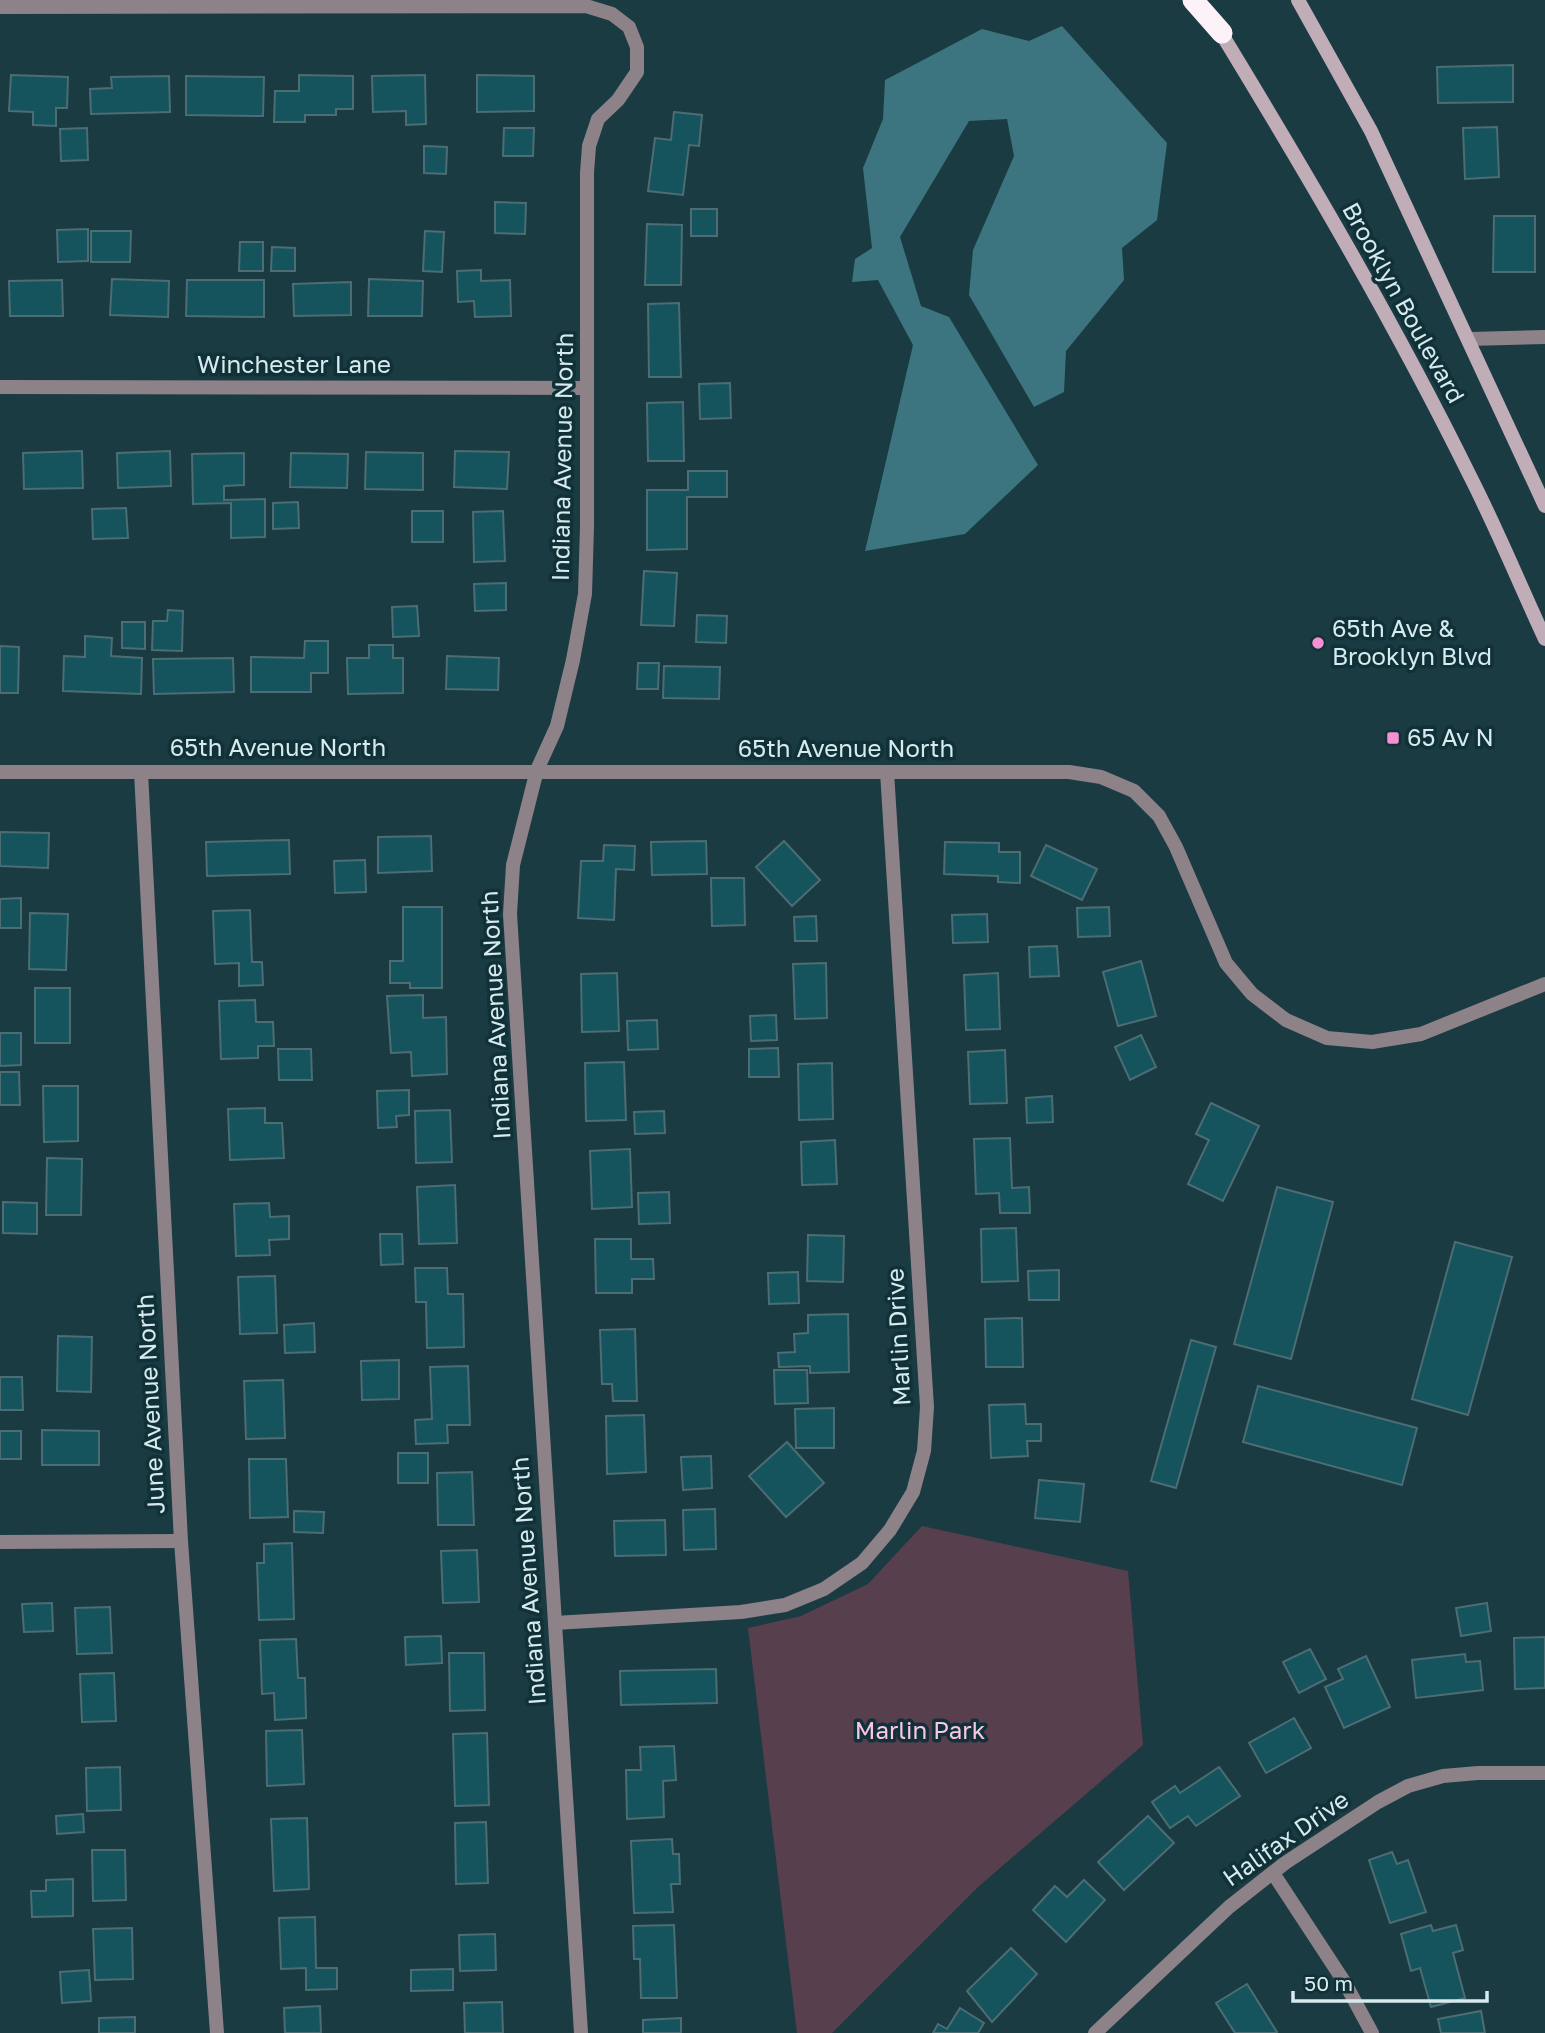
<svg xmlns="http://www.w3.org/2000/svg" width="1545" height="2033" font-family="'Golos Text',sans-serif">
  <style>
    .green { fill: #583f4e }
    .water { fill: #3c757f }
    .building { fill: #15535d; stroke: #4b6d73; stroke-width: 2 }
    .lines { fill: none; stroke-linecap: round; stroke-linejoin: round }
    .street { stroke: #8e8289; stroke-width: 14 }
    .secondary { stroke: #c0adb8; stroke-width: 14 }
    .highway { stroke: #fef2f9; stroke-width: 21 }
    .poi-dot { fill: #f591d2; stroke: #0f3137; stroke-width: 2.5 }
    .labels { text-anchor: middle; stroke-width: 7; stroke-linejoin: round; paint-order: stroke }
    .street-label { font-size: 24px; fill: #d7eaed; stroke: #0f3137 }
    .poi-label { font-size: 24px; fill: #d7eaed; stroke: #0f3137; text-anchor: start }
    .park-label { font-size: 24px; fill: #fbc5e6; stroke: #0f3137 }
  </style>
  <rect width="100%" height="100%" fill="#1a3b41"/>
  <path class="green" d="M922 1526 1128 1571 1143 1745 978 1887 832 2033H797L748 1628 801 1616 868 1584Z"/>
  <path class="water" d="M1062 26 1167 143 1157 220 1122 248 1124 280 1066 351 1064 392 1034 407 969 295 973 250 1014 156 1007 119 969 121 900 237 921 306 949 317 1038 465 965 534 865 551 913 345 878 280 852 282 855 259 872 248 863 168 883 119 885 80 982 29 1029 41Z"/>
  <g class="building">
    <path d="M1513 65V102L1438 103 1437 67Z"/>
    <path d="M11 75 68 77 67 108H56V126L33 125V112L9 111Z"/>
    <path d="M299 75 353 76V109H336V115H305V122H274L275 91H299Z"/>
    <path d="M425 75 426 124 406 125V111L373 112 372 76Z"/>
    <path d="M477 75 534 76V111L477 112Z"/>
    <path d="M169 76 170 112 91 114 90 89 112 88 111 77Z"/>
    <path d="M186 76 264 77 263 116 186 115Z"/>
    <path d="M674 112 702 115 699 146 689 145 683 195 648 191 655 138 671 140Z"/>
    <path d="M1497 127 1499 177 1465 179 1463 128Z"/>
    <path d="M87 128 88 160 61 161 60 129Z"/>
    <path d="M504 128H534L533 156H503Z"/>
    <path d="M424 146 447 147 446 174 424 173Z"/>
    <path d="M495 202 526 203 525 234 495 233Z"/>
    <rect x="691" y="209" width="26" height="27"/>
    <path d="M1494 216H1535V272H1493Z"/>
    <path d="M647 224 682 225 681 285H645Z"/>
    <path d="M88 229V261L58 262 57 230Z"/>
    <path d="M91 231H131L130 262H91Z"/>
    <path d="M425 231 444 232 442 272 423 271Z"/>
    <path d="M240 242H263V271H239Z"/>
    <path d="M272 247 295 248V271H271Z"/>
    <path d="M481 270V281L510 280 511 316 475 317 474 301 458 302 457 271Z"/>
    <path d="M112 279 169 281 168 317 110 315Z"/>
    <path d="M369 279 423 281 422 316H368Z"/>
    <path d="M62 280 63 316H10L9 281Z"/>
    <path d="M187 280H264V317L186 316Z"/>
    <path d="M351 282V315L294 316 293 284Z"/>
    <path d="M679 303 681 377H649L648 304Z"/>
    <path d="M730 383 731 418 700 419 699 384Z"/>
    <path d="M683 402 684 461H648L647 403Z"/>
    <path d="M82 451 83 488 24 489 23 453Z"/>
    <path d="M170 451 171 486 118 488 117 453Z"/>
    <path d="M455 451 509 452 507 489 454 487Z"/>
    <path d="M366 452 423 453V490L365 489Z"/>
    <path d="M244 453V485L224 486V500L265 499V537L231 538V503L193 504 192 454Z"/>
    <path d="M291 453 348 454 347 488 290 487Z"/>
    <path d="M688 471H727V497H687V549L647 550V490H688Z"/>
    <path d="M298 502 299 528 273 529V503Z"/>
    <path d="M126 508 128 538 93 539 92 509Z"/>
    <rect x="412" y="511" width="31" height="31"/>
    <path d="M503 511 505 561 474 562 473 512Z"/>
    <path d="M644 571 677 573 674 626 641 625Z"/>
    <path d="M506 583V610L475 611 474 584Z"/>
    <path d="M417 606 419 636 393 637 392 607Z"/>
    <path d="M168 610 183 611 182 651 152 650 153 621H167Z"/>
    <path d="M697 615 727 616 726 643 696 642Z"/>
    <path d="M122 622H145V649L122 648Z"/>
    <path d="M85 636 112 638 111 656 142 658 141 694 63 691 64 656 85 657Z"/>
    <path d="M305 641H328V673H311V692H251V657L304 658Z"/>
    <path d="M369 645H393V658H403V693L348 694 347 658H369Z"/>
    <path d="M0 646 19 647 18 693H0Z"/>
    <path d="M447 656 499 658 498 690 446 689Z"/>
    <path d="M233 658 234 692 154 694 153 659Z"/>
    <path d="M638 663H659L658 689H637Z"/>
    <path d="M664 666 720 667 719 699 663 698Z"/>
    <path d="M0 832 49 833 48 868 0 866Z"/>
    <path d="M431 836 432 871 378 873V837Z"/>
    <path d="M289 840 290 874 207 876 206 842Z"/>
    <path d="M706 841 707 874 652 875 651 842Z"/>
    <path d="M784 841 820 880 792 906 756 867Z"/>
    <path d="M945 842 999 843V852H1020V883L998 882V876L944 874Z"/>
    <path d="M604 845 635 846 634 870 616 869 614 920 578 918 581 861H603Z"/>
    <path d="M1046 845 1097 869 1082 900 1031 876Z"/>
    <path d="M365 860 366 892 335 893 334 861Z"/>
    <path d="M711 878H744L745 925 712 926Z"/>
    <path d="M21 898V928H0V899Z"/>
    <path d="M403 907H442V988H410V983H390V961H403Z"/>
    <path d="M1109 907 1110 936 1078 937 1077 908Z"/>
    <path d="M250 910 252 962H262L263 985 239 986V963L215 964 213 911Z"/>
    <path d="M30 913 68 914 66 970 29 969Z"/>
    <path d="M987 914 988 942 953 943 952 915Z"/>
    <path d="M816 916 817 941H795L794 917Z"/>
    <path d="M1057 946 1059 976 1030 977 1029 947Z"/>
    <path d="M1141 961 1156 1016 1118 1026 1103 972Z"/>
    <path d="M826 963 827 1018 795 1019 793 964Z"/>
    <path d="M617 973 619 1031 582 1032 581 974Z"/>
    <path d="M998 973 1000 1029 966 1030 964 975Z"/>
    <rect x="35" y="988" width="35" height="55"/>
    <path d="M423 995V1018L446 1017 447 1074 412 1076 411 1052 391 1053 387 996Z"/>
    <path d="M255 1000 256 1022H273L274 1046H258V1058L221 1059 219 1001Z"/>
    <path d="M776 1015 777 1040 751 1041 750 1016Z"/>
    <path d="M657 1020 658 1049 628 1050 627 1021Z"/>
    <path d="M0 1033H21V1065L0 1066Z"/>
    <path d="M1141 1035 1156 1067 1130 1080 1115 1047Z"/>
    <path d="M778 1048 779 1077H749V1049Z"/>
    <path d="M278 1049H311L312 1080H279Z"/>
    <path d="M1005 1050 1007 1103 970 1104 968 1052Z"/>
    <path d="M624 1062 626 1120 586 1121 585 1063Z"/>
    <path d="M832 1063 833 1119 799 1120 798 1064Z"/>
    <path d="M0 1072H19L20 1105H0Z"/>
    <path d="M43 1086H78V1141L44 1142Z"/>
    <path d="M409 1090V1115L396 1116 397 1127 378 1128 377 1091Z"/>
    <path d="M1052 1096 1053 1122 1027 1123 1026 1098Z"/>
    <path d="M1211 1103 1259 1126 1223 1201 1188 1184 1209 1140 1196 1134Z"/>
    <path d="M265 1108V1123H282L284 1158 230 1160 228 1109Z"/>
    <path d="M450 1110 452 1162 416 1163 415 1111Z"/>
    <path d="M664 1111 665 1133 635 1134 634 1112Z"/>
    <path d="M1010 1138 1012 1188 1029 1187 1030 1213H1000L999 1193 976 1194 974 1139Z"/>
    <path d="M835 1140 837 1184 802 1185 801 1142Z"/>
    <path d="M630 1149 632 1207 592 1209 590 1151Z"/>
    <path d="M47 1158 82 1159 81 1215H46Z"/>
    <path d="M455 1185 457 1243 419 1244 417 1187Z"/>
    <path d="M1277 1187 1333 1202 1291 1359 1234 1344Z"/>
    <path d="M669 1192 670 1223 639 1224 638 1193Z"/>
    <path d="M3 1202 37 1203V1234L3 1233Z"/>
    <path d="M269 1203 270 1217 289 1216V1239L269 1240 270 1255 236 1256 234 1204Z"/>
    <path d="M1016 1228 1018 1281 982 1282 981 1229Z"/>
    <path d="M380 1234H402L403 1264 381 1265Z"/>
    <path d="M808 1235 844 1236 843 1282 807 1281Z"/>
    <path d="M595 1239H631V1259H653L654 1279H632V1293H596Z"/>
    <path d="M1455 1242 1512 1257 1468 1415 1412 1399Z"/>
    <path d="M415 1268H447L448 1294H463L464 1347 427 1348 426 1302H416Z"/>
    <path d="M1059 1270V1300H1029L1028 1271Z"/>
    <path d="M798 1272 799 1303 769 1304 768 1273Z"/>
    <path d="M275 1276 277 1333 240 1334 238 1277Z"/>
    <path d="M848 1314 849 1372 810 1373V1366L779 1367 778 1353 795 1352 794 1334 808 1333V1315Z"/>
    <path d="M1022 1318 1023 1367H986L985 1319Z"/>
    <path d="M314 1323 315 1352 285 1353 284 1325Z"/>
    <path d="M635 1329 637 1401H613L612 1384H602L600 1330Z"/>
    <path d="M58 1336 92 1337 91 1392 57 1391Z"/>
    <path d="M1191 1340 1216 1347 1176 1488 1151 1481Z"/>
    <path d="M399 1360V1399L362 1400 361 1361Z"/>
    <path d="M468 1366 470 1425H447L448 1443 416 1444 415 1420 432 1419 430 1367Z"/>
    <path d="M774 1370H807L808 1403 775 1404Z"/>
    <path d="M0 1377H22L23 1410H0Z"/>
    <path d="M283 1380 285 1438 246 1439 244 1381Z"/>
    <path d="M1258 1386 1417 1428 1402 1485 1243 1442Z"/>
    <path d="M1025 1404 1026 1424H1041V1441H1027L1028 1456 991 1458 989 1405Z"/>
    <path d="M834 1408V1448H796L795 1409Z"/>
    <path d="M644 1415 646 1472 607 1474 606 1416Z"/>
    <path d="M42 1430 99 1431V1465H42Z"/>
    <rect x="0" y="1431" width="21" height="28"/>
    <path d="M787 1442 824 1483 786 1517 749 1476Z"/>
    <rect x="398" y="1453" width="30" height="30"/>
    <path d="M711 1456 712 1488 683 1490 681 1457Z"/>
    <path d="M249 1459H286L288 1517 250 1518Z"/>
    <path d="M472 1472 474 1525H438L437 1473Z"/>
    <path d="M1039 1480 1084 1484 1080 1522 1035 1518Z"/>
    <path d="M715 1509 716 1549 684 1550 683 1510Z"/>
    <path d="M294 1511 324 1512 323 1533 294 1532Z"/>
    <path d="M665 1520 666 1555 615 1556 614 1521Z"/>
    <path d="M292 1543 294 1619 259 1620 257 1563H264V1544Z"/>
    <path d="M477 1550 479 1602 443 1603 441 1551Z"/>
    <path d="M52 1603 53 1631 24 1632 22 1604Z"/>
    <path d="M1487 1603 1491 1631 1461 1636 1456 1608Z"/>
    <path d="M110 1607 112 1653 77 1654 75 1608Z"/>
    <path d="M441 1636 442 1663 406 1665 405 1637Z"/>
    <path d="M1545 1637V1688L1515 1689 1514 1638Z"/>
    <path d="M296 1639 298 1678H305L306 1718 275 1720 274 1693 262 1694 260 1640Z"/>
    <path d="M1310 1649 1326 1679 1299 1693 1283 1662Z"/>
    <path d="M449 1653H484L485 1710 450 1711Z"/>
    <path d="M1465 1654 1466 1662 1480 1661 1483 1690 1416 1698 1412 1660Z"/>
    <path d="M1366 1656 1390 1707 1344 1728 1325 1687 1343 1679 1338 1669Z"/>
    <path d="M716 1669 717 1703 621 1705 620 1671Z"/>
    <path d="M114 1673 116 1721 82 1722 80 1674Z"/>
    <path d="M1294 1718 1311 1748 1266 1773 1249 1743Z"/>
    <path d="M302 1730 304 1784 267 1786 266 1731Z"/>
    <path d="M487 1733 489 1805 455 1806 453 1734Z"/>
    <path d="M674 1746 676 1780 663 1781 664 1817 627 1819 626 1770H641L640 1747Z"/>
    <path d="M120 1767 121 1810 87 1811 86 1768Z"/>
    <path d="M1219 1767 1240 1796 1196 1826 1188 1816 1170 1828 1152 1802 1175 1786 1180 1793Z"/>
    <path d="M83 1814 84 1832 57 1834 56 1816Z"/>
    <path d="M1148 1816 1174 1843 1124 1890 1098 1862Z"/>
    <path d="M307 1818 309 1889 274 1891 271 1819Z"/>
    <path d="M486 1822 488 1883 456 1884 455 1823Z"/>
    <path d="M672 1839 673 1854H679L680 1884H671L673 1912 634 1913 631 1841Z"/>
    <path d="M92 1850H125L126 1900 93 1901Z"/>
    <path d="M1392 1852 1397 1864 1408 1860 1426 1912 1390 1923 1369 1860Z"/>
    <path d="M73 1879V1916L32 1917 31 1891H46V1880Z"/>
    <path d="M1084 1880 1105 1900 1066 1942 1033 1910 1055 1886 1067 1897Z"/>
    <path d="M315 1917 316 1968H337V1989L306 1990V1968L281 1969 279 1918Z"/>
    <path d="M674 1925 677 1998H641L640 1959H634L633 1926Z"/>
    <path d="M1431 1925 1433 1931 1456 1925 1463 1950 1453 1953 1465 1998 1431 2007 1420 1968 1411 1971 1401 1934Z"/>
    <path d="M132 1928 133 1979 95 1980 93 1929Z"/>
    <path d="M495 1934 496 1970 460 1971 459 1935Z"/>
    <path d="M1011 1948 1037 1974 992 2022 967 1991Z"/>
    <path d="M453 1969V1990L411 1991V1970Z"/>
    <path d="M89 1970 91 2001 62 2003 60 1972Z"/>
    <path d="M1247 1984 1277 2032 1276 2033H1235L1216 2003Z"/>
    <path d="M502 2002 503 2033H465L464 2003Z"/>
    <path d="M320 2006 321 2033H285L284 2008Z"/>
    <path d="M960 2008 984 2023 978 2033H933L938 2024 947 2029Z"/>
    <path d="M1481 2011 1485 2033H1441L1438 2019Z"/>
    <path d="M135 2017V2033H99V2018Z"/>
    <path d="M681 2018V2033H643V2020Z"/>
  </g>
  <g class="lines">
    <g class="street">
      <path d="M0 7 586 6 612 14 629 27 637 47V72L618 100 598 119 589 146 587 173V527L585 594 573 660 557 726 537 770 513 865 510 914 581 2033"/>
      <path d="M1469 339 1545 337"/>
      <path d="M0 387 587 388"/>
      <path d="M0 772H1069L1101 777 1134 791 1159 816 1176 847 1226 963 1252 994 1286 1020 1327 1038 1372 1042 1421 1034 1545 984"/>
      <path d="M141 772 181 1541 217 2033"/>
      <path d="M0 1542 181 1541"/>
      <path d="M555 1623 741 1612 785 1605 824 1589 862 1563 890 1530 913 1492 924 1451 927 1407 887 772"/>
      <path d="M1273 1873 1345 1983 1372 2033"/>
      <path d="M1095 2033 1229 1907 1285 1863 1378 1802 1408 1786 1443 1776 1478 1773H1545"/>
    </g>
    <g class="secondary">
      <path d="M1298 0 1371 131 1545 506"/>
      <path d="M1218 28C1307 174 1394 322 1470 476 1497 529 1520 585 1545 639"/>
    </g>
    <path class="highway" d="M1193 0 1222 33"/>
  </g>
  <g class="poi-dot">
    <circle cx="1318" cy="643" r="7"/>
    <rect x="1386" y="731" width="14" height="14" rx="3.5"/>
  </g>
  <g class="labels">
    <g class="street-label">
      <text transform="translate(1403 303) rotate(61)" y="8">Brooklyn Boulevard</text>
      <text x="294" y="373">Winchester Lane</text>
      <text transform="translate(563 457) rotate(-89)" y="8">Indiana Avenue North</text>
      <text x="278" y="756">65th Avenue North</text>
      <text x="846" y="757">65th Avenue North</text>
      <text transform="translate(496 1015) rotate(-93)" y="8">Indiana Avenue North</text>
      <text transform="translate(899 1337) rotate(-93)" y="8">Marlin Drive</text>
      <text transform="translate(151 1404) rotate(-93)" y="8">June Avenue North</text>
      <text transform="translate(529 1581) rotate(-94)" y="8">Indiana Avenue North</text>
      <text transform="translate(1286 1839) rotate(-35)" y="8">Halifax Drive</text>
    </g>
    <g class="poi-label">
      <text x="1332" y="637">65th Ave &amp;<tspan x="1332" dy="28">Brooklyn Blvd</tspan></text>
      <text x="1407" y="746">65 Av N</text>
    </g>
    <g class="park-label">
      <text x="920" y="1739">Marlin Park</text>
    </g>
  </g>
  <path d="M1293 1991v10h194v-10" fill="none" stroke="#d7eaed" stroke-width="3.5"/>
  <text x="1304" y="1991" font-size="21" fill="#d7eaed" stroke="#0f3137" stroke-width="5" paint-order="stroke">50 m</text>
</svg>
